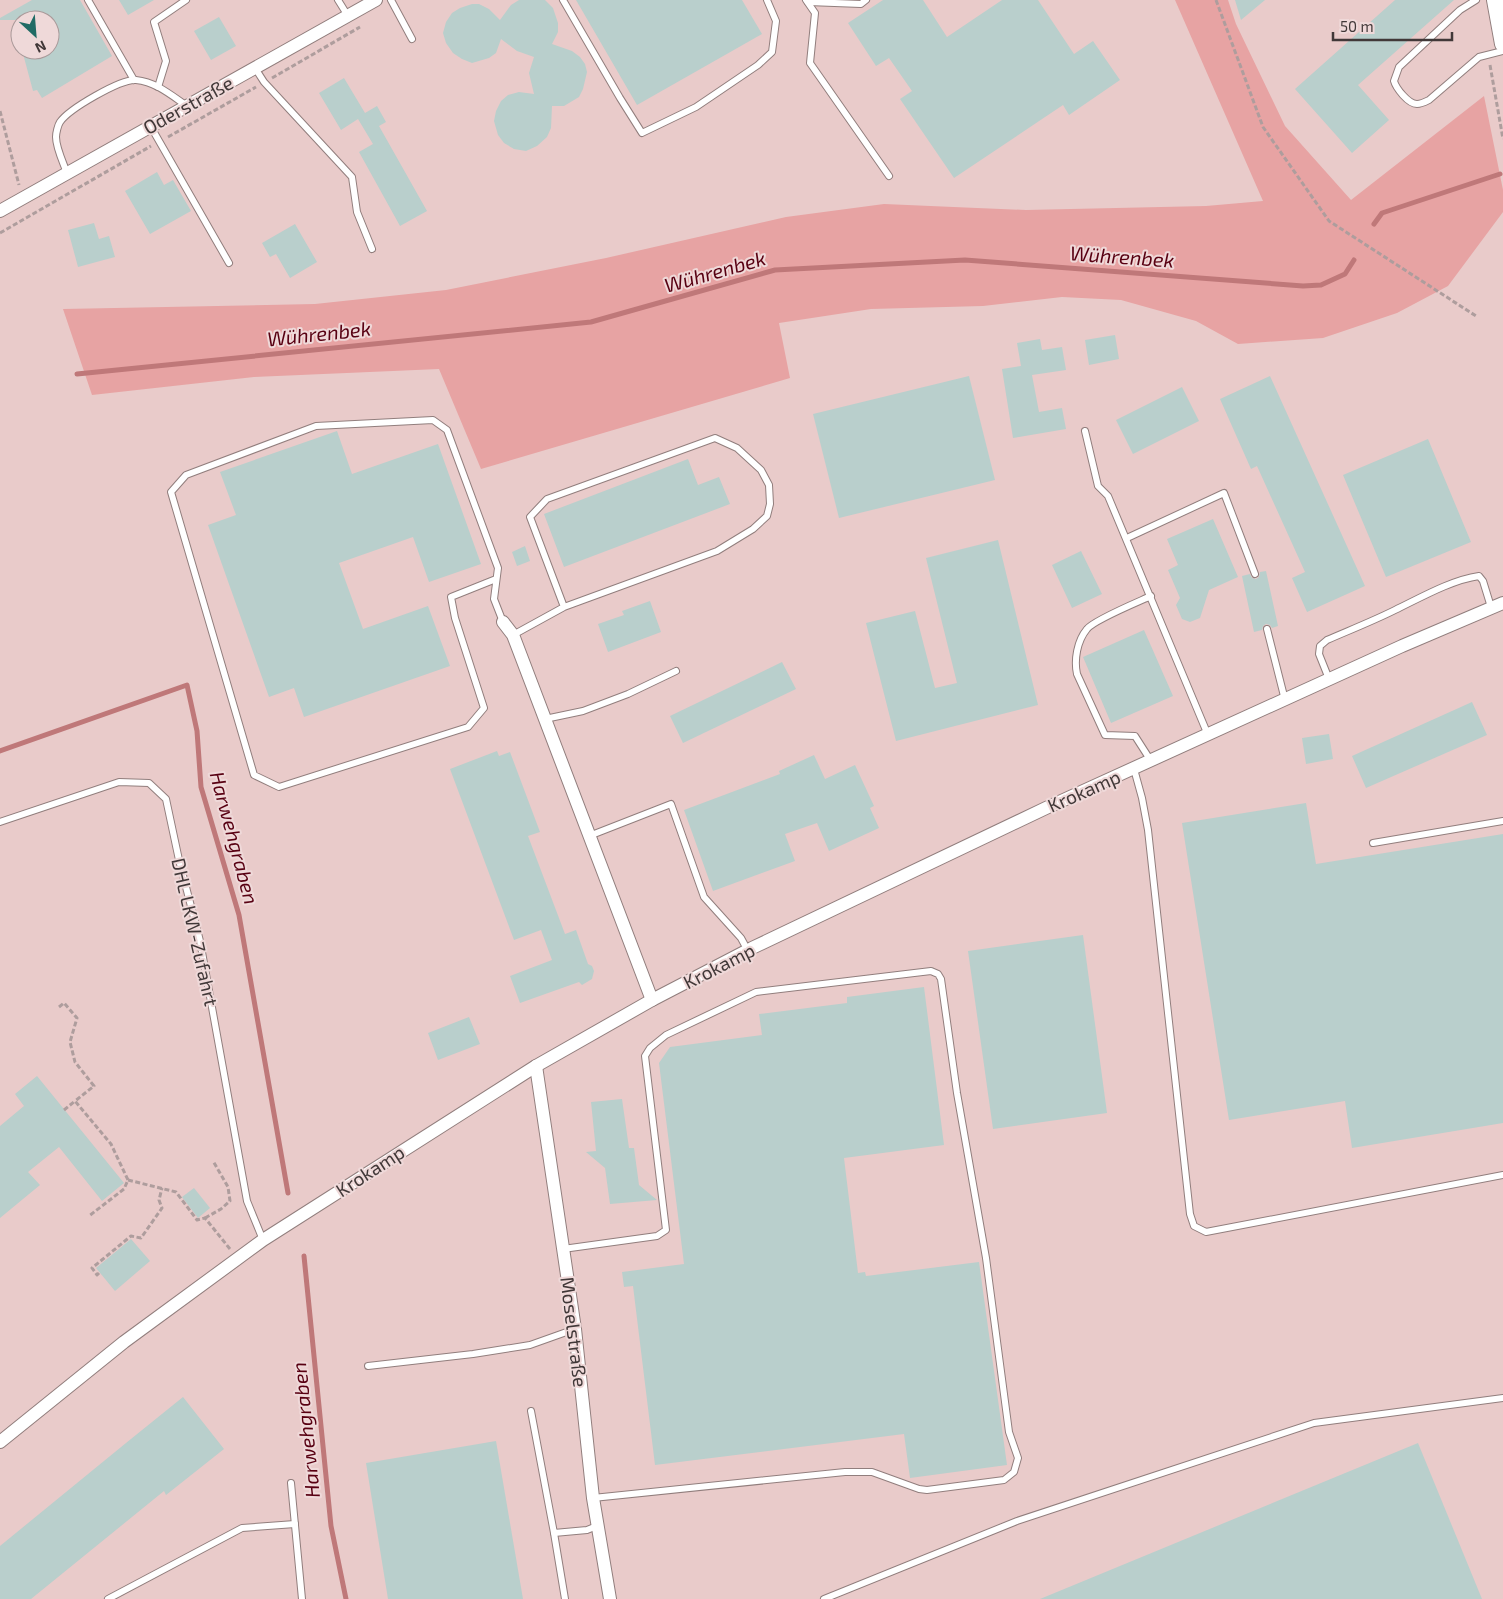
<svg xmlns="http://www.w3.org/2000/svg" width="1503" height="1599" font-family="'Exo 2',sans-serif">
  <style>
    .built { fill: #e9cbca; fill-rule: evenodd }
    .green { fill: #e7a3a3 }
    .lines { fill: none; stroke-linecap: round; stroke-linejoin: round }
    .stream { stroke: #bf7879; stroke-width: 5 }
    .building { fill: #b9cfcc }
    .service-casing { stroke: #917e7d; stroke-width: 8 }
    .minor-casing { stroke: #917e7d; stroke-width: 14 }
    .tertiary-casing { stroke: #917e7d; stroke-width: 18 }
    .path { stroke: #ae9d9d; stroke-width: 3; stroke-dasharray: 5 2.5; stroke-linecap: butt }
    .service { stroke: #fff; stroke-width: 6 }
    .minor { stroke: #fff; stroke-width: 12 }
    .tertiary { stroke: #fff; stroke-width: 16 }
    .labels { text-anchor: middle; stroke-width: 4; stroke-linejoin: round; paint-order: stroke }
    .street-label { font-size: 19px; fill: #413838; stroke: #efd9d9 }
    .water-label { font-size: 20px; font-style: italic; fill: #580012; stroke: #efd9d9 }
  </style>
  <rect width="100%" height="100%" fill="#efd9d9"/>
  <path class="built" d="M0 0H1503V1599H0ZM20 20H50V50H20Z"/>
  <path class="green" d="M1175 0H1228L1236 24 1285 126 1351 200 1484 96 1503 190V212L1448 286 1397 313 1323 338 1238 344 1196 321 1121 300 1062 297 983 306 871 309 779 323 790 378 481 469 439 369 254 377 92 395 63 309 315 304 446 290 606 258 786 217 884 204 1026 210 1206 206 1263 201Z"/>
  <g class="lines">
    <g class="stream">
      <path d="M1374 224 1382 213 1500 174"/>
      <path d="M77 374 591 322 775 270 965 260 1303 286 1321 285 1345 274 1354 260"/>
      <path d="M0 751 187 685 197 731 201 787 239 915 288 1193"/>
      <path d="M304 1256 331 1526 346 1599"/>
    </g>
  </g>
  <g class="building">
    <path d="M32 0H80L112 56 42 98 37 90 33 91 22 50H50V20H0V18Z"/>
    <path d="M119 0H154L128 15Z"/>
    <path d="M519 0H545L553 8 558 23V32L552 44 572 51 580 57 585 64 587 72 583 89 579 97 564 106H552L551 128 547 137 537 146 526 151 514 149 504 143 498 135 494 121 496 111 501 101 508 95 519 92 534 94 529 73 534 57 517 51 501 39 496 53 489 58 472 63 462 59 453 53 446 43 443 33 446 22 452 13 460 8 472 4H479L489 9 500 20 511 5Z"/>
    <path d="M576 0H742L762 34 637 105Z"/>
    <path d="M883 0H923L947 37 1002 0H1038L1074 54 1093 41 1120 80 1069 115 1063 105 954 178 900 99 912 91 889 58 876 66 848 23Z"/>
    <path d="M1235 0H1265L1241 20Z"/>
    <path d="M1395 0H1454L1358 85 1389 120 1352 153 1295 89Z"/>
    <path d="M219 17 236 46 211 60 194 31Z"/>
    <path d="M344 78 365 113 377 106 386 122 379 126 427 211 400 226 359 152 373 144 358 119 341 130 319 93Z"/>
    <path d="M157 172 164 185 173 180 191 211 150 234 125 191Z"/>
    <path d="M94 223 99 239 109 236 115 257 78 267 68 230Z"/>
    <path d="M295 224 317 262 290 278 276 254 270 257 262 243Z"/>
    <path d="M1115 335 1119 359 1089 365 1085 340Z"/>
    <path d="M1040 339 1042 350 1062 347 1066 370 1032 375 1039 412 1062 408 1066 429 1013 438 1002 369 1021 366 1017 343Z"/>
    <path d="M969 376 995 480 839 518 813 414Z"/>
    <path d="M1270 376 1365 586 1307 612 1292 578 1305 572 1257 466 1251 469 1220 399Z"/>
    <path d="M1182 387 1199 421 1133 454 1116 420Z"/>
    <path d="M337 431 352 474 438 444 481 564 429 582 413 537 339 563 363 629 428 606 450 666 304 717 294 688 269 697 208 525 236 515 220 472Z"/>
    <path d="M1428 439 1471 542 1386 577 1343 475Z"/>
    <path d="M688 459 698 485 719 477 730 504 564 567 544 514Z"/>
    <path d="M1213 519 1238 577 1209 590 1200 618 1190 622 1182 619 1176 605 1180 598 1168 570 1178 565 1167 539Z"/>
    <path d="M998 540 1038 705 896 741 866 623 915 611 935 688 957 683 926 558Z"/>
    <path d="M525 546 530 561 517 566 512 552Z"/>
    <path d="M1081 551 1102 594 1072 608 1052 565Z"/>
    <path d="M1266 571 1278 626 1272 628 1270 625 1266 624 1263 626 1262 630 1254 632 1242 576 1250 574 1252 578 1256 579 1259 577 1260 572Z"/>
    <path d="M650 601 661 632 608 652 598 624 624 615 622 611Z"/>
    <path d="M1144 630 1173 696 1111 723 1083 657Z"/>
    <path d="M782 662 796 689 683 743 670 716Z"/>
    <path d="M1472 702 1487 735 1366 788 1352 756Z"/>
    <path d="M1329 734 1333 759 1306 764 1302 738Z"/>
    <path d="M497 751 499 756 510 752 540 832 528 836 565 934 576 930 588 964 592 966 594 971 592 979 582 985 579 982 520 1003 510 976 552 960 541 930 514 940 450 769Z"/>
    <path d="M814 755 825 779 855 765 874 806 870 808 879 828 829 851 817 823 785 834 795 861 713 891 684 810 780 774 779 771Z"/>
    <path d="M1306 803 1316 864 1503 834V1123L1352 1148 1345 1101 1229 1120 1182 823Z"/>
    <path d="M1083 935 1107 1113 993 1129 968 951Z"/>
    <path d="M924 987 944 1145 844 1158 858 1273 865 1272 866 1276 979 1262 1007 1465 910 1478 904 1434 655 1465 633 1286 624 1287 622 1272 684 1264 659 1063 670 1047 762 1035 759 1014 847 1003V997Z"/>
    <path d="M469 1017 480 1044 438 1060 428 1033Z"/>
    <path d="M37 1076 124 1183 102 1201 59 1147 28 1172 40 1185 0 1218V1126L24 1106 15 1094Z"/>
    <path d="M622 1099 629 1148H634L639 1185 657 1200 610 1204 605 1168 586 1152 596 1151 591 1102Z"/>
    <path d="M194 1188 210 1208 198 1218 182 1197Z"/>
    <path d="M131 1239 150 1261 115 1291 96 1268Z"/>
    <path d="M183 1397 224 1449 166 1495 164 1491 31 1599H0V1546L126 1443Z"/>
    <path d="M496 1441 523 1599H388L366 1463Z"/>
    <path d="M1418 1443 1482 1599H1040Z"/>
  </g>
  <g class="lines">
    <g class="service-casing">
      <g id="service">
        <path d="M88 0 134 80"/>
        <path d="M338 0 348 16"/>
        <path d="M391 0 412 39"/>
        <path d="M563 0 620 98 642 133 696 107 758 65 772 52 776 21 767 0"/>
        <path d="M806 0 815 13 810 63 889 176"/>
        <path d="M1476 0 1460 10 1399 67 1394 81C1396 88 1408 104 1417 104 1421 104 1425 102 1429 100L1479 57 1503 51"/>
        <path d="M808 2 861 4 866 0"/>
        <path d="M255 68 264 82 352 177 357 212 372 249"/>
        <path d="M158 87 166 61 154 22 186 0"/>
        <path d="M151 127 229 263"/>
        <path d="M67 173C63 162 56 148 56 137 56 133 58 125 60 122 69 109 120 79 136 80 156 82 171 95 187 106"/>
        <path d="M1085 431 1098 486 1108 496 1208 735"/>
        <path d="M1127 538 1224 493 1255 574"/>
        <path d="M496 579 451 597 455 618 484 708 468 727 279 787 254 775 171 492 186 475 316 426 433 420 447 430 498 568 494 599 503 622"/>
        <path d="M1151 596C1138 602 1094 620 1087 629 1077 641 1074 660 1077 674L1105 735 1135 736 1151 761"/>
        <path d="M1267 629 1285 700"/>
        <path d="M513 635 564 607 717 551 753 529 767 516 770 504 769 485 761 470 737 448 715 438 547 499 530 517 564 607"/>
        <path d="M1329 679 1319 654 1320 646 1327 640C1350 630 1373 621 1395 610 1420 598 1451 580 1479 576L1483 581 1491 607"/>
        <path d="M545 719 583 711 628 694 676 671"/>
        <path d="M1134 769 1142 798 1148 830 1190 1214 1194 1226 1206 1232 1503 1175"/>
        <path d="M0 822 119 782 149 783 166 799 179 860 200 941 247 1201 263 1240"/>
        <path d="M589 836 671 804 704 897 741 938 748 951"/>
        <path d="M1373 843 1503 821"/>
        <path d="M563 1249 657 1236 666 1230 645 1056 650 1048 666 1035 756 992 931 971 938 974 941 979 957 1093 986 1258 1009 1432 1018 1458 1014 1472 1004 1480 927 1490 919 1489 872 1472H845L593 1498"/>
        <path d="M368 1366 473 1354 530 1345 575 1329"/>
        <path d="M531 1411 554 1533 587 1530 597 1526"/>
        <path d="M291 1483 302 1599"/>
        <path d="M554 1533 565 1599"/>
        <path d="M108 1599 242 1528 295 1524"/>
        <path d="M824 1599 1017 1521 1314 1423 1503 1398"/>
      </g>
    </g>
    <g class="minor-casing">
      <g id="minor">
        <path d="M0 211 376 0"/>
        <path d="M503 622 513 635 652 1000"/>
        <path d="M536 1066 575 1329 593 1498 610 1599"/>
        <path d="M0 1442 124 1342 263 1240 536 1066 652 1000 752 948 1046 808 1402 646 1503 603"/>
      </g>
    </g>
    <g class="tertiary-casing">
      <path id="tertiary" d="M1495 0 1503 44"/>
    </g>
    <g class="path">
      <path d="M1216 0 1263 127 1329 221 1476 316"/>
      <path d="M1490 65 1503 139"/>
      <path d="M272 78 360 27"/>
      <path d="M0 111 19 185"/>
      <path d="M168 137 256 87"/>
      <path d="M0 233 151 146"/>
      <path d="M59 1007 64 1003 77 1018 70 1042 75 1062 94 1086 75 1101"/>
      <path d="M64 1110 75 1101 111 1144 128 1180 124 1189 89 1216"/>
      <path d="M128 1180 176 1192 197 1220 205 1218 230 1249"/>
      <path d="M205 1218 221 1209 230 1201 228 1187 213 1161"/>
      <path d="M99 1273 97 1275 92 1268 131 1236 141 1238 162 1208 159 1200 162 1188"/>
    </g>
    <use href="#service" class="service"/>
    <use href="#minor" class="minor"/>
    <use href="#tertiary" class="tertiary"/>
  </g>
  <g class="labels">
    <g class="street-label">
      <text transform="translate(188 105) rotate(-29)" y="7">Oderstraße</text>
      <text transform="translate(1084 791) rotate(-24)" y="7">Krokamp</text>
      <text transform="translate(195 932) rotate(77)" y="7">DHL LKW-Zufahrt</text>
      <text transform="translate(719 966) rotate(-27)" y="7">Krokamp</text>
      <text transform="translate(370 1171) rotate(-33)" y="7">Krokamp</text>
      <text transform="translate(574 1332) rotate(83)" y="7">Moselstraße</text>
    </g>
    <g class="water-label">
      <text transform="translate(1122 257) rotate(4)" y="7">Wührenbek</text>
      <text transform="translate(715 272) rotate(-16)" y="7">Wührenbek</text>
      <text transform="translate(319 334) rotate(-6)" y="7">Wührenbek</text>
      <text transform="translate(234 838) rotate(75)" y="7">Harwehgraben</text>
      <text transform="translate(306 1430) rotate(-96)" y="7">Harwehgraben</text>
    </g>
  </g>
  <g transform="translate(35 35) rotate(154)"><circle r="24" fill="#efd9d9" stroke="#a99999"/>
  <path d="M0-4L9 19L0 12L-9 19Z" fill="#216b65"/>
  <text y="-8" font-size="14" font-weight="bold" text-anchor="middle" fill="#413838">N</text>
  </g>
  <path d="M1333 32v8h119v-8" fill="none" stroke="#413838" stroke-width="2.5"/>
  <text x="1340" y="32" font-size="15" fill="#413838" stroke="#efd9d9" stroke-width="4" paint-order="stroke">50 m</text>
</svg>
